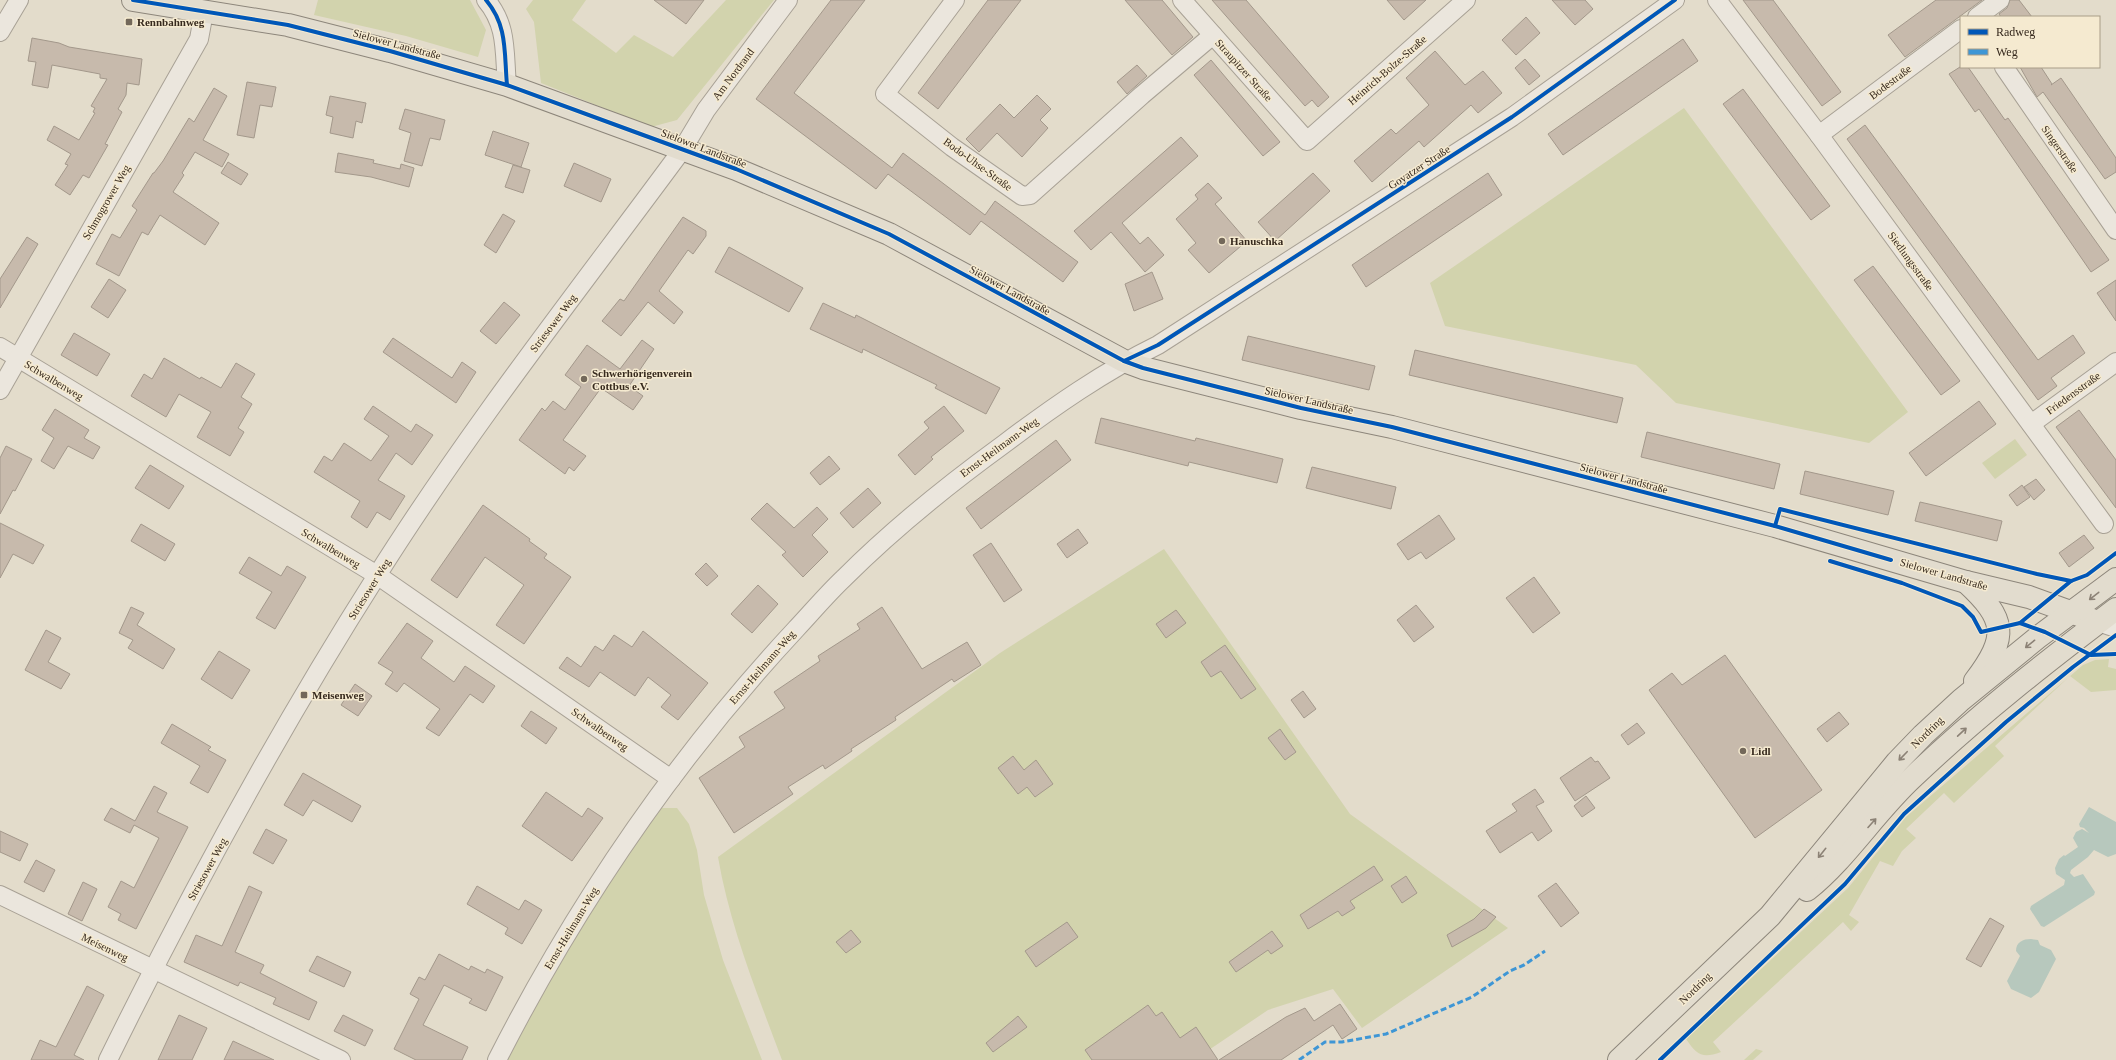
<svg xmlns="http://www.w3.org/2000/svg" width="2116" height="1060" font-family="'Times New Roman',serif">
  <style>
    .green { fill: #d2d3ad }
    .water { fill: #b7c8bd }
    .building { fill: #c7baac; stroke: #a3988b }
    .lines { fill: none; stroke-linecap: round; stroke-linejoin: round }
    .minor-casing { stroke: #a8a195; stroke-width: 20 }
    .major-casing { stroke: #8d867b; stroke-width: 24 }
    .minor { stroke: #ebe6dd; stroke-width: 18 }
    .major { stroke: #e2dcce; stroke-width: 22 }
    .quiet { stroke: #3e96d5; stroke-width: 3; stroke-dasharray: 6 3; stroke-linecap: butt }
    .cycleway-casing { stroke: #f5ead0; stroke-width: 6 }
    .cycleway { stroke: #0057b8; stroke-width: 4 }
    .oneway { stroke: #8c8276 }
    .poi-dot { fill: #73685a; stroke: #f5ead0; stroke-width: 1.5 }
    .labels { text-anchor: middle; stroke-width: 3; stroke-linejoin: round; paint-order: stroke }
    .poi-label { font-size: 11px; font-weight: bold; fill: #36291d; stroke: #f5ead0; text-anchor: start }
    .street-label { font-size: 11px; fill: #36291d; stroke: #f5ead0 }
  </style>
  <rect width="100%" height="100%" fill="#e3dccb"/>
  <g class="green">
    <path d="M318 0H470L486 30 478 57 406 36 314 15Z"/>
    <path d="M533 0H586L572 20 616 53 634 35 673 57 726 0H774L677 120 651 127 541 83 534 22 526 9Z"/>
    <path d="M1684 108 1908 412 1869 443 1676 403 1636 365 1445 326 1430 283Z"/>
    <path d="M2015 439 2027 455 1995 479 1982 463Z"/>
    <path d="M1164 549 1350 814 1508 928 1362 1028 1333 989 1268 1010 1194 1060H782C757 993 730 927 718 857L1000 653Z"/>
    <path d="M2109 659 2108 667 2116 669V690L2091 692 2070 676 1995 746 2004 756 1954 803 1944 793 1906 829 1916 838 1902 851 1893 866 1880 861 1849 915 1859 922 1851 931 1843 922 1713 1042 1721 1052C1702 1059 1697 1055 1686 1039L1848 888 1906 817 2083 665 2095 660Z"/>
    <path d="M658 808H677L689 824 697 850 704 895 723 960 762 1060H506L526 1021 582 923Z"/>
    <path d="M1756 1049 1763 1051 1753 1060H1744Z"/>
  </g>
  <g class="water">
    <path d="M2089 807 2116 822V854L2108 857 2094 850 2088 857 2071 870 2070 873 2074 877 2083 874 2095 892 2094 895 2044 927 2041 926 2030 909 2031 906 2064 885 2065 880 2056 874 2055 868 2059 859 2064 855 2065 856 2078 847 2073 838 2076 832 2082 829 2089 833 2084 828 2080 827 2079 824Z"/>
    <path d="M2031 939 2038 940 2040 945 2051 950 2056 959 2039 992 2031 998 2011 989 2007 981 2020 956 2016 951C2016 942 2023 939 2031 939Z"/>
  </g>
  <g class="building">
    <path d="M654 0H704L686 24Z"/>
    <path d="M831 0H865L794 93 892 168 903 153 985 215 995 201 1078 262 1063 282 981 221 970 235 888 174 876 189 756 99Z"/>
    <path d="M988 0H1021L938 109 918 93Z"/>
    <path d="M1125 0H1162L1193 37 1172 55Z"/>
    <path d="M1212 0H1246L1329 97 1318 107 1312 100 1305 106Z"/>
    <path d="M1387 0H1426L1404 20Z"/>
    <path d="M1552 0H1585L1593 9 1575 25Z"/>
    <path d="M1743 0H1773L1841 92 1822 106Z"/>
    <path d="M1936 0H1982L1905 57 1888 35Z"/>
    <path d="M2010 0H2019L2032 17H2001L1999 14 2007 8Z"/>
    <path d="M1526 17 1540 33 1516 55 1502 40Z"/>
    <path d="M32 38 59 43 69 47 142 59 139 85 127 83 126 95 118 109 122 112 105 144 108 145 89 178 83 175 70 195 55 185 68 165 65 164 71 154 47 140 54 126 79 140 95 113 93 112 95 108 91 106 107 79 100 78V74L52 65 48 88 32 85 36 62 28 61Z"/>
    <path d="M1683 39 1698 61 1563 155 1548 134Z"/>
    <path d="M1435 51 1465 85 1483 71 1502 93 1478 113 1471 105 1424 147 1419 141 1372 182 1354 161 1391 129 1396 134 1429 105 1406 78Z"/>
    <path d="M1525 59 1540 76 1529 85 1515 68Z"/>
    <path d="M1211 60 1280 142 1263 156 1194 75Z"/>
    <path d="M1137 65 1147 76 1127 94 1117 82Z"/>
    <path d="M1960 67H1968L2005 120 2008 118 2109 260 2091 272 1979 109 1975 112 1949 74Z"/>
    <path d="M2020 67H2041L2052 84 2051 85 2061 78 2116 158V172L2105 179 2043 92 2037 97Z"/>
    <path d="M247 82 276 87 272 107 260 105 254 138 237 135Z"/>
    <path d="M214 88 227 96 203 140 229 154 222 167 195 152 182 173 184 175 173 192 219 223 205 245 160 215 148 235 142 232 119 276 96 264 112 234 120 238 137 210 132 206 153 173H154L163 161 189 118 194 122Z"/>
    <path d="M1743 89 1830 206 1811 220 1723 104Z"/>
    <path d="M1037 95 1051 109 1040 120 1048 128 1022 157 997 133 979 152 966 139 1000 104 1014 118Z"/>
    <path d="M330 96 366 103 362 123 356 121 353 138 330 133 333 117 326 115Z"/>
    <path d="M405 109 445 120 440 140 430 138 422 166 404 161 411 133 399 129Z"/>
    <path d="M1865 125 2038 360 2073 335 2085 353 2051 378 2057 386 2038 400 1847 139Z"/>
    <path d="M493 131 529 143 521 167 485 155Z"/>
    <path d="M1181 137 1198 156 1122 223 1140 244 1148 237 1164 255 1145 272 1111 232 1091 250 1074 231Z"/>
    <path d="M338 153 374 160 373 163 400 169 401 164 414 168 409 187 371 177 335 172Z"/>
    <path d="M228 162 248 174 241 185 221 173Z"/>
    <path d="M574 163 611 179 601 202 564 186Z"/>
    <path d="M513 165 530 170 523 193 505 187Z"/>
    <path d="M1313 173 1330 191 1275 241 1258 222Z"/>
    <path d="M1488 173 1502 195 1366 287 1352 265Z"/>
    <path d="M1208 183 1222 198 1215 204 1247 241 1209 273 1188 250 1196 243 1176 219 1198 199 1195 195Z"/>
    <path d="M503 214 515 221 496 253 484 245Z"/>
    <path d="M683 217 706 231V236L693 254 688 250 659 291 683 312 674 324 648 302 621 336 602 321 620 299 624 301Z"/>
    <path d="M27 237 38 244 0 308V279Z"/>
    <path d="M729 247 803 288 789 312 715 272Z"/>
    <path d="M1873 266 1960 381 1941 395 1854 280Z"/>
    <path d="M1152 272 1163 299 1134 311 1125 284Z"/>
    <path d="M109 279 126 290 108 318 91 307Z"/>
    <path d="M2116 280V321L2097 293Z"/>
    <path d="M504 302 520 315 496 344 480 331Z"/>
    <path d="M823 303 855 318 856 315 1000 388 986 414 935 388 937 385 863 349 862 353 810 329Z"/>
    <path d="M74 333 110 354 97 376 61 355Z"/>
    <path d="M1248 336 1375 366 1369 390 1242 360Z"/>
    <path d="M393 338 452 378 462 362 476 372 456 403 383 352Z"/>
    <path d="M642 340 654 349 629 386 643 396 633 410 601 388 563 440 586 456 574 471 569 467 565 474 519 440 542 408 545 411 553 401 565 410 581 387 565 375 587 345 620 369Z"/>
    <path d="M1415 350 1623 398 1617 423 1409 375Z"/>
    <path d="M164 358 200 379 201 377 221 388 236 363 255 374 241 397 252 404 238 428 244 432 230 456 197 437 211 412 179 394 166 417 131 396 144 374 152 379Z"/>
    <path d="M1979 401 1996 424 1926 476 1909 453Z"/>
    <path d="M373 406 411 432 416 424 433 435 412 465 396 453 378 480 405 496 390 520 377 512 367 528 351 517 360 501 314 472 324 456 332 461 344 443 371 461 389 436 364 419Z"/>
    <path d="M944 406 964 431 931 457 933 459 915 475 898 455 929 428 924 422Z"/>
    <path d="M55 409 89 430 84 438 100 447 93 459 68 446 54 469 41 461 54 438 42 430Z"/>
    <path d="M2079 410 2116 460V508L2056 427Z"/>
    <path d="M1101 418 1195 441 1196 438 1283 459 1277 483 1189 462 1188 466 1095 443Z"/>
    <path d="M1647 432 1780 464 1774 489 1641 457Z"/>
    <path d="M1056 440 1071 460 981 529 966 508Z"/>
    <path d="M6 446 32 459 15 491 13 490 0 514V458Z"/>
    <path d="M829 456 840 469 820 485 810 473Z"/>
    <path d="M150 465 184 486 169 509 135 488Z"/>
    <path d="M1312 467 1396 487 1391 509 1306 488Z"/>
    <path d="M1805 471 1894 491 1888 515 1800 494Z"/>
    <path d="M2036 479 2045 490 2034 500 2024 487Z"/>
    <path d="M2022 485 2030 497 2017 506 2009 495Z"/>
    <path d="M868 488 881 503 853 528 840 513Z"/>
    <path d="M1920 502 2002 521 1997 541 1915 521Z"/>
    <path d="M767 503 794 528 817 507 828 519 812 535 828 552 803 577 782 555 786 552 751 519Z"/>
    <path d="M483 505 530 539 529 541 547 554 544 558 571 577 524 644 496 625 524 585 485 557 457 598 431 580Z"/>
    <path d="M1439 515 1455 539 1426 559 1421 552 1408 560 1397 544Z"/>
    <path d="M0 523 44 545 33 564 13 554 0 578Z"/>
    <path d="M141 524 175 544 165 561 131 541Z"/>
    <path d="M1078 529 1088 543 1067 558 1057 544Z"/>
    <path d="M2084 535 2094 548 2069 567 2059 553Z"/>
    <path d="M991 543 1022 590 1004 602 973 555Z"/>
    <path d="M249 557 281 576 287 566 306 577 275 629 256 618 272 592 239 573Z"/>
    <path d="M706 563 718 576 707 586 695 574Z"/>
    <path d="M1534 577 1560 613 1533 633 1506 598Z"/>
    <path d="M758 585 778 604 752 633 731 614Z"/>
    <path d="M1416 605 1434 627 1414 642 1397 620Z"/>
    <path d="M131 607 144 613 137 625 175 649 163 669 128 648 133 640 119 633Z"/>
    <path d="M882 607 922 669 967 642 981 665 954 682 952 679 895 717 896 720 851 749 852 751 825 769 823 765 788 787 793 794 734 833 699 778 745 747 739 737 785 708 774 692 820 661 818 656 860 629 857 624Z"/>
    <path d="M1176 610 1186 623 1166 638 1156 624Z"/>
    <path d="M407 623 433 641 421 658 454 682 465 666 495 686 483 703 470 694 439 736 426 728 440 709 404 683 397 692 385 684 393 672 378 663Z"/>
    <path d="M46 630 61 638 48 662 70 674 61 689 25 670Z"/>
    <path d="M643 631 708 683 678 720 661 707 671 695 648 677 635 696 600 672 589 687 559 668 567 657 581 667 595 646 603 651 614 635 632 647Z"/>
    <path d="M1225 645 1256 689 1241 699 1221 671 1211 677 1201 662Z"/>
    <path d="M219 651 250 670 232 699 201 679Z"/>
    <path d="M1725 655 1822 790 1755 838 1649 690 1672 673 1682 685Z"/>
    <path d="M355 684 372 696 358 716 341 705Z"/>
    <path d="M1303 691 1316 709 1304 718 1291 700Z"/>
    <path d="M531 711 557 728 546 744 521 726Z"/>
    <path d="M1839 712 1849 724 1827 742 1817 729Z"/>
    <path d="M1637 723 1645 733 1628 745 1621 735Z"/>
    <path d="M172 724 211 747 208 750 226 760 208 793 190 783 200 766 161 743Z"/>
    <path d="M1280 729 1296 752 1285 760 1268 738Z"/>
    <path d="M1013 756 1024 770 1036 760 1053 784 1035 797 1027 787 1018 794 998 768Z"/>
    <path d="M1591 757 1595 762 1598 761 1610 778 1575 801 1560 778Z"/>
    <path d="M303 773 361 806 352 822 313 800 303 816 284 805Z"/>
    <path d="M154 786 167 793 157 812 188 827 136 929 118 920 121 914 108 907 121 881 134 888 159 838 134 825 130 833 104 820 111 808 135 821Z"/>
    <path d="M1535 789 1544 802 1536 806 1552 831 1538 841 1532 832 1500 853 1486 831 1517 811 1512 804Z"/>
    <path d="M546 792 582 817 588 808 603 818 572 861 522 826Z"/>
    <path d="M1586 796 1595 808 1582 817 1574 806Z"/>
    <path d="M266 829 287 840 273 864 253 853Z"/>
    <path d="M0 831 28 844 20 861 0 852Z"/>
    <path d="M36 860 55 870 44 892 24 882Z"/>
    <path d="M1374 866 1383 880 1350 901 1355 908 1342 916 1338 911 1308 929 1300 915Z"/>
    <path d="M1406 876 1417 893 1402 903 1391 886Z"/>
    <path d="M83 882 97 889 82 921 68 914Z"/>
    <path d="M1556 883 1579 913 1561 927 1538 896Z"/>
    <path d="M249 886 262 892 235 952 264 965 260 973 317 1002 309 1020 273 1004 276 998 240 982 238 986 184 962 196 935 222 946Z"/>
    <path d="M477 886 519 910 525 900 542 910 522 944 505 934 508 928 467 904Z"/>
    <path d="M1484 909 1496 917 1486 928 1452 947 1447 935 1474 919Z"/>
    <path d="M1990 918 2004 926 1981 967 1966 959Z"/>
    <path d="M1067 922 1078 937 1036 967 1025 951Z"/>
    <path d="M851 930 861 942 846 953 836 942Z"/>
    <path d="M1272 931 1283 946 1271 954 1268 950 1236 972 1229 962Z"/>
    <path d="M439 954 469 970 471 966 485 973 487 969 503 977 486 1011 469 1003 472 999 444 985 423 1025 468 1047 462 1060H416L394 1049 419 999 410 994 419 977 425 980Z"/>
    <path d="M317 956 351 972 344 987 309 971Z"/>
    <path d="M87 986 104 995 74 1055 84 1060H31L40 1040 56 1047Z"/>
    <path d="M1340 1004 1357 1029 1342 1039 1333 1025 1281 1060H1219L1286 1017 1305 1008 1314 1021Z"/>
    <path d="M1148 1005 1156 1016 1162 1012 1180 1038 1196 1027 1218 1060H1092L1085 1050Z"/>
    <path d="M179 1015 207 1028 192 1060H158Z"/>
    <path d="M343 1015 373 1030 365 1046 334 1031Z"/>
    <path d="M1018 1016 1027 1027 993 1052 986 1043Z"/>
    <path d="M233 1041 274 1060H224Z"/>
  </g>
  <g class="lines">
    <g class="minor-casing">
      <g id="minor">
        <path d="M486 0C508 26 504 53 507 85"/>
        <path d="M955 0 885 94 952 147 1022 196 1030 195 1142 95 1213 35"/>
        <path d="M1182 0 1307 141 1466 0"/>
        <path d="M1717 0 1819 135 2104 524"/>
        <path d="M1977 17 2000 0"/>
        <path d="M0 32 19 0"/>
        <path d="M2004 67 2116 230"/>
        <path d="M1819 135 1961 29"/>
        <path d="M0 347 377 575 671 779"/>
        <path d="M0 390 199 39 204 12"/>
        <path d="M2031 424 2116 362"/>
        <path d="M2098 622 2116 628"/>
        <path d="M0 895 341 1060"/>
        <path d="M108 1060C189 895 277 733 376 577 469 429 578 291 682 150L706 110 788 0"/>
        <path d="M497 1060C577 903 676 758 796 629 812 612 827 594 844 578 892 530 949 484 1004 444 1053 407 1103 372 1158 345L1512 117 1675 0"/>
      </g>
    </g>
    <g class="major-casing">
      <g id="major">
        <path d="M133 0 288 25 390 51 507 85 635 132 736 169 889 234 1124 361 1143 368 1301 408 1392 427 1775 526 1966 582 2029 597 2098 622"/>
        <path d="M1966 582C2006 619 2009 636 1975 681"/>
        <path d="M1807 890C1847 858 1875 812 1913 777 1977 716 2046 662 2116 609"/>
        <path d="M1619 1060 1770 916 1897 762 1923 735 1961 700 2037 638 2116 579"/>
      </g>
    </g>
    <use href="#minor" class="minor"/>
    <use href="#major" class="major"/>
    <path class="quiet" d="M1299 1060 1325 1042H1342L1386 1034 1472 997 1510 971 1524 965 1545 951"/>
    <g class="cycleway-casing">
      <g id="cycleway">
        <path d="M133 0 288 25 390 51 507 85 635 132 736 169 889 234 1124 361 1143 368 1301 408 1392 427 1775 526 1891 560"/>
        <path d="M486 0C508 26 504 53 507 85"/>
        <path d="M1124 361 1158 345 1512 117 1675 0"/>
        <path d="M1775 526 1780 509 2037 574 2071 581"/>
        <path d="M1830 561 1902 583 1962 606 1973 617 1981 632 2020 623 2071 581 2087 575 2116 553"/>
        <path d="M2020 623 2045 632 2091 655 2116 654"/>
        <path d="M1660 1060 1845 884 1904 814 2006 722 2073 667 2116 635"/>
      </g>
    </g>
    <use href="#cycleway" class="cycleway"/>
  </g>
  <defs><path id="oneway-shaft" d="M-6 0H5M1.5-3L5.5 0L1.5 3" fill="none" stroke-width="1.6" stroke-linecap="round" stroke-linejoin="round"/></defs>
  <g class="oneway">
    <use href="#oneway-shaft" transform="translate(2094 596) rotate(142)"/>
    <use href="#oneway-shaft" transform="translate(2030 644) rotate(141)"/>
    <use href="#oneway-shaft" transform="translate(1962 732) rotate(-43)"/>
    <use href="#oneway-shaft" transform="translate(1903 756) rotate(134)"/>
    <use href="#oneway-shaft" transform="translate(1872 823) rotate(-48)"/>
    <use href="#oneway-shaft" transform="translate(1822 853) rotate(129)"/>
  </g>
  <g class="poi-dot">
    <rect x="125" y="18" width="8" height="8" rx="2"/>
    <circle cx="1222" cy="241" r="4"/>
    <circle cx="584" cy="379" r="4"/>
    <rect x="300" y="691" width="8" height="8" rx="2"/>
    <circle cx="1743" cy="751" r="4"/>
  </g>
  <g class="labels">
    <g class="poi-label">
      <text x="137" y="26">Rennbahnweg</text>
      <text x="1230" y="245">Hanuschka</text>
      <text x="592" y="377">Schwerhörigenverein<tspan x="592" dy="13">Cottbus e.V.</tspan></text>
      <text x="312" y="699">Meisenweg</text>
      <text x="1751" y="755">Lidl</text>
    </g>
    <g class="street-label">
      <text transform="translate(397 44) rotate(15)" y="4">Sielower Landstraße</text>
      <text transform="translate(1244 70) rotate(48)" y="4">Straupitzer Straße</text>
      <text transform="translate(1387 70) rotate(-41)" y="4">Heinrich-Bolze-Straße</text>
      <text transform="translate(733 74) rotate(-53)" y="4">Am Nordrand</text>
      <text transform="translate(1890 82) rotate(-37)" y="4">Bodestraße</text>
      <text transform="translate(704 148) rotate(21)" y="4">Sielower Landstraße</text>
      <text transform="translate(2060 149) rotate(55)" y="4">Singerstraße</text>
      <text transform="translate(978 164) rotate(36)" y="4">Bodo-Uhse-Straße</text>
      <text transform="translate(1419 167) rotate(-33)" y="4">Goyatzer Straße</text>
      <text transform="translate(106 202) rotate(-60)" y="4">Schmogrower Weg</text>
      <text transform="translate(1911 261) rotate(54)" y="4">Siedlungsstraße</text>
      <text transform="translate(1010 290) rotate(29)" y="4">Sielower Landstraße</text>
      <text transform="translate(553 323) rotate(-53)" y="4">Striesower Weg</text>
      <text transform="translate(54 380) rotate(31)" y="4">Schwalbenweg</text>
      <text transform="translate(2073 393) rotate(-36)" y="4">Friedensstraße</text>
      <text transform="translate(1309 400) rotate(13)" y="4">Sielower Landstraße</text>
      <text transform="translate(999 447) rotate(-36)" y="4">Ernst-Heilmann-Weg</text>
      <text transform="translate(1624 478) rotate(15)" y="4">Sielower Landstraße</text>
      <text transform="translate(331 548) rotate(31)" y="4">Schwalbenweg</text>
      <text transform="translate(1944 574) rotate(16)" y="4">Sielower Landstraße</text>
      <text transform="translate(369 589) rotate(-58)" y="4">Striesower Weg</text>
      <text transform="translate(762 667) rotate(-49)" y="4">Ernst-Heilmann-Weg</text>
      <text transform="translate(600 729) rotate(35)" y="4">Schwalbenweg</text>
      <text transform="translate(1927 732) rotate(-44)" y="4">Nordring</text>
      <text transform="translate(207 869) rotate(-61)" y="4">Striesower Weg</text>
      <text transform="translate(571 928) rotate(-59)" y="4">Ernst-Heilmann-Weg</text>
      <text transform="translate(105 947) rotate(26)" y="4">Meisenweg</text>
      <text transform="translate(1695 988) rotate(-44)" y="4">Nordring</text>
    </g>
  </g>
  <rect x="1960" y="16" width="140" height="52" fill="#f5ead0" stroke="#a99d88"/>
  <rect x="1968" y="29" width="20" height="6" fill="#0057b8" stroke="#a99d88"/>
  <text x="1996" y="36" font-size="12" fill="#36291d">Radweg</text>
  <rect x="1968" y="49" width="20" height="6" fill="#3e96d5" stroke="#a99d88"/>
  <text x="1996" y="56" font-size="12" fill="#36291d">Weg</text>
</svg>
